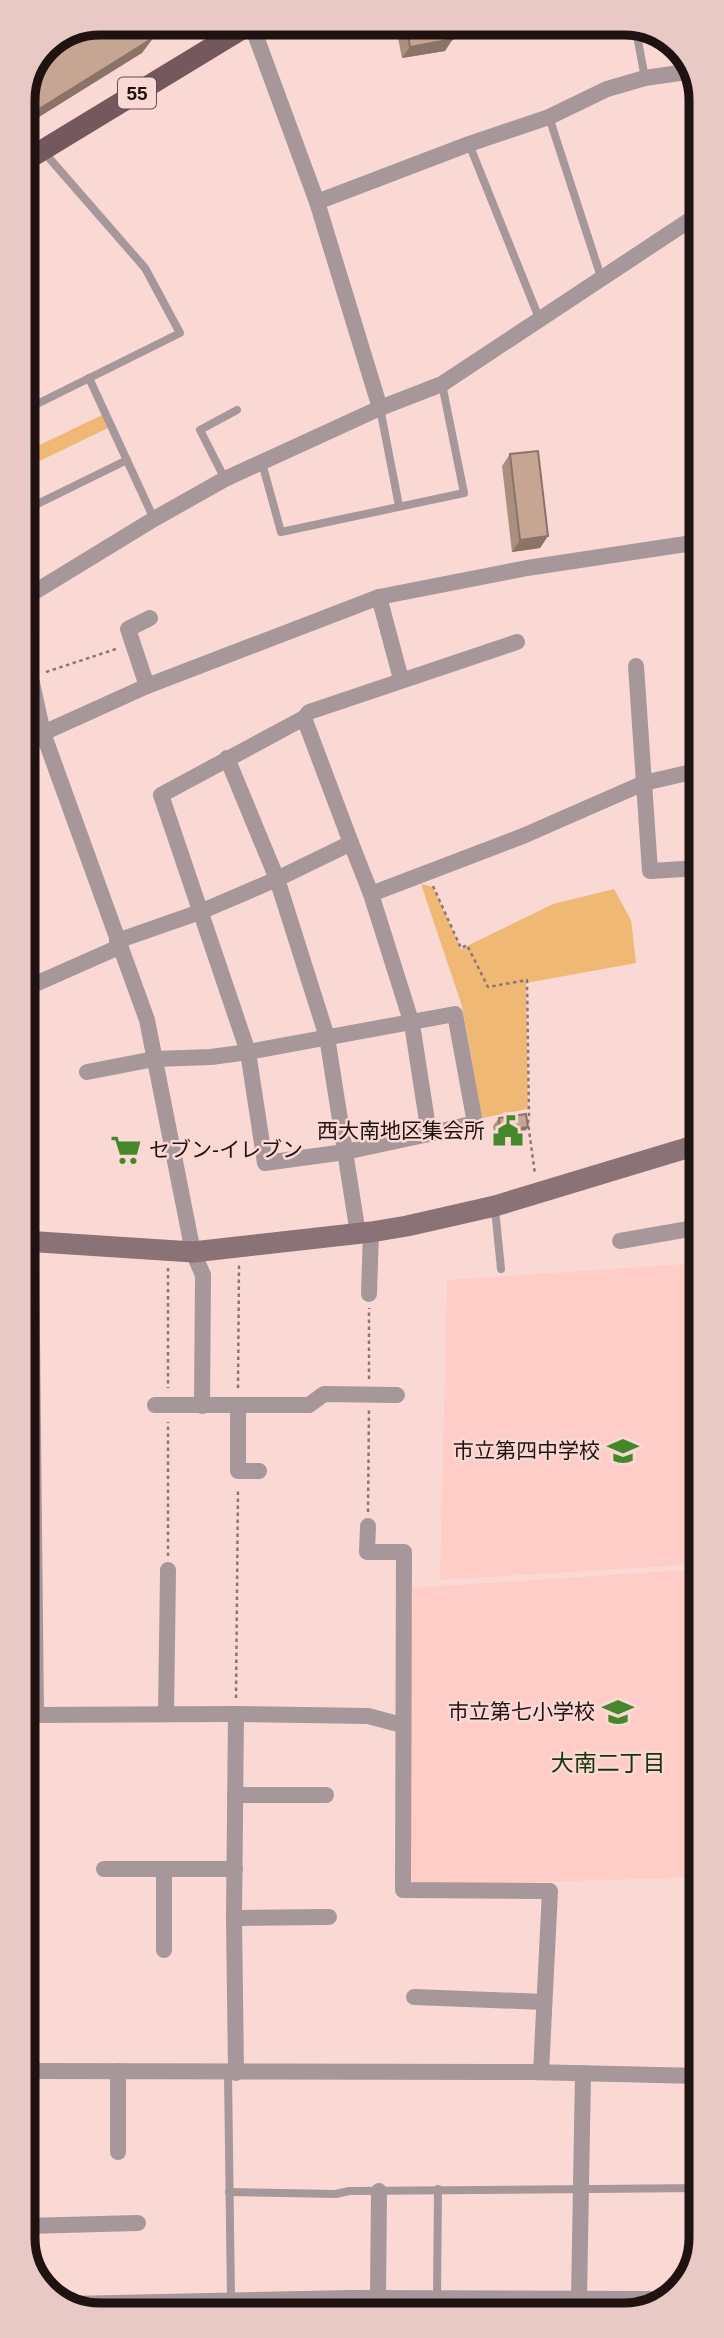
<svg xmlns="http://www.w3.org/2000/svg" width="724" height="2338" font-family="Helvetica,'Noto Sans JP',sans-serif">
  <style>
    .built { fill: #fecdc7 }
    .green { fill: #efb875 }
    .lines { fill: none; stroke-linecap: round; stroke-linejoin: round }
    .path { stroke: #8d7573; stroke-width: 2.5; stroke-dasharray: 3.5 3.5; stroke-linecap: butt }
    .lane { stroke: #a7969a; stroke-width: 8 }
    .street { stroke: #a7969a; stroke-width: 16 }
    .secondary { stroke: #8a7277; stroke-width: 21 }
    .primary { stroke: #75585e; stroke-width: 21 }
    .wall { fill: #aa8e7e }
    .shaded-wall { fill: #8b7467 }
    .building { fill: #c6a593; stroke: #8b7467; stroke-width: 2 }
    .labels { text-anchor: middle; stroke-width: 5; stroke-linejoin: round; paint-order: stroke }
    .shield { fill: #fad9d5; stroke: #614e4c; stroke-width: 2 }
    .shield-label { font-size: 19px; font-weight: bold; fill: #201211 }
    .poi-label { font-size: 21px; fill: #201211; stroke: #fad9d5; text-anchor: end }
    .neighbourhood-label { font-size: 23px; fill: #163508; stroke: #fad9d5 }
    .rim { fill: none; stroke: #201211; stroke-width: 9 }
  </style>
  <rect width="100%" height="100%" fill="#fad9d5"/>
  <g class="built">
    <path d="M700 1263V1564L440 1580 447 1280Z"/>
    <path d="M700 1569 701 1877 412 1886 408 1717 413 1588Z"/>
  </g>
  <g class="green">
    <path d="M102 415 108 428 23 469V453Z"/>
    <path d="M421 884 433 887 461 949 553 904 614 889 631 920 636 963 526 983 528 1109 482 1118 462 1006Z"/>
  </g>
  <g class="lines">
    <g class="path">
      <path d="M46 672 116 649"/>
      <path d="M433 886 461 948 467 945 488 987 527 980 529 1116 528 1123 535 1174"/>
      <path d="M168 1268V1388"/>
      <path d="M369 1379V1308"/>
      <path d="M238 1388 239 1265"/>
      <path d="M368 1512 369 1410"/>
      <path d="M168 1556V1422"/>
      <path d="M236 1698 238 1488"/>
    </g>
    <g class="lane">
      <path d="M635 25 645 78"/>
      <path d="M549 117 601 277"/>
      <path d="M469 144 539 318"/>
      <path d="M89 378 154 519"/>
      <path d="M380 408 399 506"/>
      <path d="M23 411 180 333 145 268 43 151"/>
      <path d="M262 463 281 532 464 493 442 384"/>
      <path d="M225 479 200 430 237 410"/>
      <path d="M23 511 127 460"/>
      <path d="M24 744 43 733"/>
      <path d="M495 1209 501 1269"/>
      <path d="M228 2073 231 2299"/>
      <path d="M229 2192 336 2194 349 2191 701 2188"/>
      <path d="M437 2298 438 2189"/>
    </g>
    <g class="street">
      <path d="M251 23 317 202 380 408"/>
      <path d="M317 202 469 144 549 117 607 89 645 78 693 71"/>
      <path d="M379 597 401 679"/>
      <path d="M23 599 154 519 225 479 380 408 442 384 699 214"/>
      <path d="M24 647 43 733 147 1020 193 1252 203 1275 202 1406"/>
      <path d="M636 666 650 871 700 868"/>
      <path d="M147 686 128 629 150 618"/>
      <path d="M695 698 699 742"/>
      <path d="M304 718 351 843"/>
      <path d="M43 733 147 686 379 597 527 568 699 542"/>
      <path d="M227 758 277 879 327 1037 358 1234"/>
      <path d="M694 868 695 1007"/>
      <path d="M371 894 523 836 644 783 700 770"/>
      <path d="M117 941 200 912 277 879 351 843 371 894 412 1024 429 1134 345 1152 265 1163 248 1052 161 795 304 718 309 712 517 642"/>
      <path d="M24 989 119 947"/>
      <path d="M87 1072 154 1059 211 1057 248 1052 455 1014 475 1123 429 1134"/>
      <path d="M31 1241 36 1715"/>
      <path d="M620 1241 700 1227"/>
      <path d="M369 1294 371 1232"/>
      <path d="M155 1405H309L324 1394 397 1395"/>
      <path d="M238 1405V1471H259"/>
      <path d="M368 1526 367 1552H404L403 1890 550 1891 541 2072"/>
      <path d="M166 1714 168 1570"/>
      <path d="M25 1715 236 1714 368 1716 402 1725"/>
      <path d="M235 1795H326"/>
      <path d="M104 1869H235"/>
      <path d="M234 1918 329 1917"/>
      <path d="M164 1950V1869"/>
      <path d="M414 1997 544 2002"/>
      <path d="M25 2071 530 2072 701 2076"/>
      <path d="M118 2071V2152"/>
      <path d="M236 2073 234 1918 236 1714"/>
      <path d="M25 2226 138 2223"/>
      <path d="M378 2298 379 2191"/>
      <path d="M579 2299 583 2073"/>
      <path d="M67 2304 350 2298 651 2299"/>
    </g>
    <path class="secondary" d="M24 1241 193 1252 371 1232 407 1226 495 1206 700 1144"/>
    <path class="primary" d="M23 162 252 23"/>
  </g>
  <g class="wall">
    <path d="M395 23H450L445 51 402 58Z"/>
    <path d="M153 38 142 53 23 96 46 45Z"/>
    <path d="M510 454 548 536 540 548 512 552 502 466Z"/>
    <path d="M499 1118 528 1127 522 1135 495 1138 493 1126Z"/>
    <path d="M700 1268V1394H687L690 1282Z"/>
  </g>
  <g class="shaded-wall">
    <path d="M153 38 142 53 23 127V119Z"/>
    <path d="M453 39 445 51 402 58 410 47Z"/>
    <path d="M548 536 540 548 512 552 520 540Z"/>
    <path d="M528 1127 522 1135 495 1138 500 1131Z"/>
    <path d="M698 1378 700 1379V1394H687Z"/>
  </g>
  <g class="building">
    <path d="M100 23H145L153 38 23 119V96L25 91 38 83 33 73 42 55V54L46 45Z"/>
    <path d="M406 23H450L453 39 410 47Z"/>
    <path d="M538 451 548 536 520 540 510 454Z"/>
    <path d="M526 1114 528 1127 500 1131 499 1118Z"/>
    <path d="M700 1300V1379L698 1378Z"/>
  </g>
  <defs>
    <g id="civic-bare" transform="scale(2.415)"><path d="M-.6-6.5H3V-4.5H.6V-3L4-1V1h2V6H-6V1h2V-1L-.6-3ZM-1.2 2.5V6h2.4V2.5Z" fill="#45882b" stroke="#fad9d5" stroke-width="2.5" paint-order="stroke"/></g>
    <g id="supermarket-bare" transform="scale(2.415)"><path d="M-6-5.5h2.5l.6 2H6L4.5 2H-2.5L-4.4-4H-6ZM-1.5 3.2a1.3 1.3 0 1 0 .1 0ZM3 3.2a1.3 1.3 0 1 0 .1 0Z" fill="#45882b" stroke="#fad9d5" stroke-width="2.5" paint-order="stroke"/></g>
    <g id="school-bare" transform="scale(2.415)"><path d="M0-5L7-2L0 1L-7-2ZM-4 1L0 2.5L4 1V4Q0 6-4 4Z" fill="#45882b" stroke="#fad9d5" stroke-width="2.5" paint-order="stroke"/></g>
  </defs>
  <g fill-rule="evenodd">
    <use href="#civic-bare" x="508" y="1131"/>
    <use href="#supermarket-bare" x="126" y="1150"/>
    <use href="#school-bare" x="623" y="1451"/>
    <use href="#school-bare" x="618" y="1712"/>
  </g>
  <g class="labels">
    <rect class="shield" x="118" y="77.5" width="38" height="31" rx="5"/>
    <g class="shield-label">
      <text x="137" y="100">55</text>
    </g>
    <g class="poi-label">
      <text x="485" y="1138">西大南地区集会所</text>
      <text x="149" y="1157" text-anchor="start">セブン-イレブン</text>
      <text x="600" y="1458">市立第四中学校</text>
      <text x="595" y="1719">市立第七小学校</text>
    </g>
    <g class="neighbourhood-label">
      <text x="608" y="1771">大南二丁目</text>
    </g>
  </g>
  <path d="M0 0H724V2338H0ZM100 35H624A65 65 0 0 1 689 100V2238A65 65 0 0 1 624 2303H100A65 65 0 0 1 35 2238V100A65 65 0 0 1 100 35Z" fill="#e9c9c5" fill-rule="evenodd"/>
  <path class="rim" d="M100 35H624A65 65 0 0 1 689 100V2238A65 65 0 0 1 624 2303H100A65 65 0 0 1 35 2238V100A65 65 0 0 1 100 35Z"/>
</svg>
